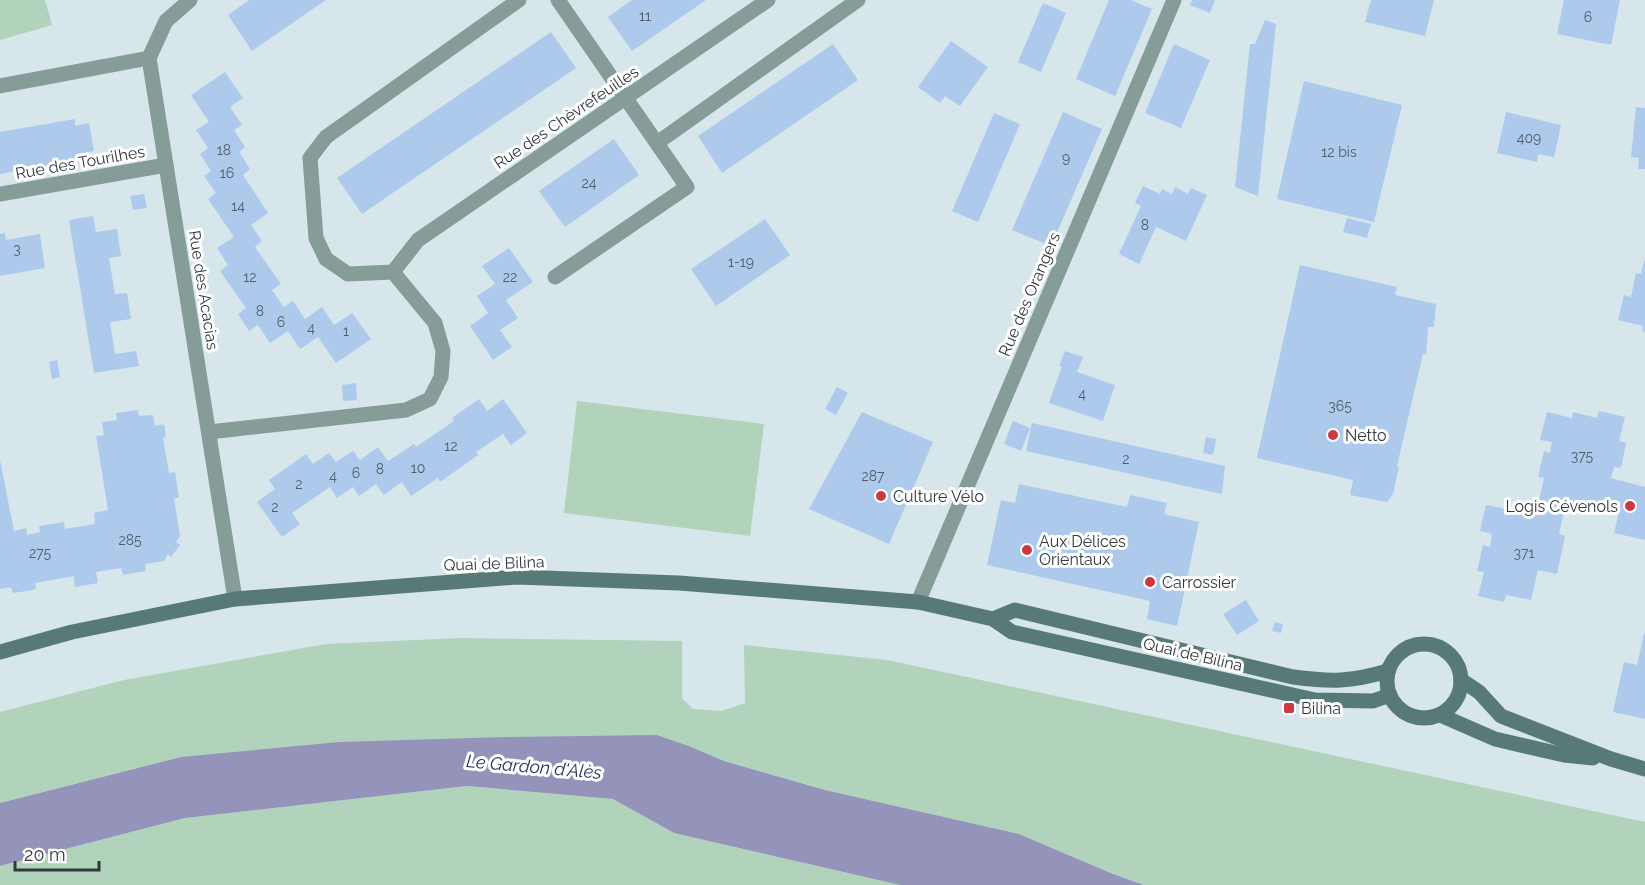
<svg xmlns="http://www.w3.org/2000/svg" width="1645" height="885" font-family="Raleway,sans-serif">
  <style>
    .green { fill: #b1d2bb }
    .water { fill: #9494bb }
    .building { fill: #adcaec }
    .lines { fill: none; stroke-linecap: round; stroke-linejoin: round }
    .lane { stroke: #869c99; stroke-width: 15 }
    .street { stroke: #869c99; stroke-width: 15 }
    .secondary { stroke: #587a76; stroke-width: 15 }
    .poi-dot { fill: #ca3a43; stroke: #fff; stroke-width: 2 }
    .labels { text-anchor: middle; stroke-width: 6; stroke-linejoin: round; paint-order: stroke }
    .number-label { font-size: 14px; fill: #515d67 }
    .street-label { font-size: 16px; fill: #32393b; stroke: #fff }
    .poi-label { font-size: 16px; fill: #32393b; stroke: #fff; text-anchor: start }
    .water-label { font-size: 18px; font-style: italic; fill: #312d60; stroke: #fff }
  </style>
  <rect width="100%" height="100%" fill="#d6e6eb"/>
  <g class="green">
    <path d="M0 0H45L52 25 0 40Z"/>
    <path d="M577 401 764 424 750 536 564 513Z"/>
    <path d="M461 638 682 641V698L693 709 722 711 745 703 744 645 887 660 1645 822V885H1144L1113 874 1019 834 825 790 724 761 689 746 657 735 181 757 0 803V712L124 680 326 644Z"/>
    <path d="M467 786 613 799 674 833 900 885H0V866L185 818Z"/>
  </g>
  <path class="water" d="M657 735 689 746 724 761 825 790 1019 834 1113 874 1144 885H900L674 833 613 799 467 786 185 818 0 866V803L181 757 339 742 506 737Z"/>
  <g class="building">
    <path d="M249 0H326L252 51 228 15Z"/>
    <path d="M632 0H706L632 51 608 17Z"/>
    <path d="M1109 0H1131L1152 9 1115 96 1076 79Z"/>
    <path d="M1192 0H1215L1210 13 1190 5Z"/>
    <path d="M1371 0H1434L1425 36 1365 22Z"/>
    <path d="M1564 0H1620L1611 45 1557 34Z"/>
    <path d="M1043 3 1066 13 1041 72 1018 62Z"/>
    <path d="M1265 20 1276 24 1258 196 1235 187 1250 44H1255Z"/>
    <path d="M551 32 576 68 362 214 337 178Z"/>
    <path d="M951 41 988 67 960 106 945 96 940 103 918 87Z"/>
    <path d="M833 44 858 80 722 173 698 136Z"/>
    <path d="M1174 44 1210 60 1181 128 1145 113Z"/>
    <path d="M225 72 243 98 230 107 242 125 234 130 245 147 239 152 250 169 243 175 268 213 251 225 262 241 255 247 281 284 272 290 284 307 293 301 305 319 322 307 334 325 352 313 371 339 336 363 318 337 300 349 288 331 270 343 258 325 249 331 238 314 246 308 220 271 228 265 217 248 234 237 208 199 216 193 204 176 211 171 200 154 208 148 196 130 209 122 191 95Z"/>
    <path d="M1304 81 1402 105 1374 222 1277 199Z"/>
    <path d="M1636 107 1645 108V169H1638L1639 158 1631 157Z"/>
    <path d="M1063 112 1102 129 1051 246 1012 230Z"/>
    <path d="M1506 112 1561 125 1554 157 1538 154 1537 162 1497 153Z"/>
    <path d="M994 113 1020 124 978 222 952 211Z"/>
    <path d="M75 119V126L89 123 94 151 80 154 81 160 0 174V132Z"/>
    <path d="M614 139 639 175 565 227 539 191Z"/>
    <path d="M1143 186 1160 194 1162 189 1172 194 1175 187 1188 194 1191 188 1207 195 1186 241 1156 227 1139 264 1119 254 1141 206 1135 203Z"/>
    <path d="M144 194 147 208 133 210 130 196Z"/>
    <path d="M93 216 96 232 117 229 121 256 109 258 115 294 127 293 131 319 110 322 115 354 136 351 139 366 94 373 69 220Z"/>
    <path d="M1347 218 1371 224 1367 238 1343 232Z"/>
    <path d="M765 219 790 255 716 306 691 269Z"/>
    <path d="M5 233 6 240 40 234 45 268 0 276V234Z"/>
    <path d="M509 248 533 282 506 300 518 318 500 330 512 347 493 360 470 326 488 313 477 296 495 284 482 266Z"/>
    <path d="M1644 261H1645V332L1642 331 1643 326 1618 320 1624 295 1631 297 1636 273 1641 274Z"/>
    <path d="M1300 265 1397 287 1395 295 1436 304 1434 327H1428L1426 354H1423L1397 466 1399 467 1393 494 1387 502 1350 495 1353 480 1257 458Z"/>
    <path d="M1065 351 1083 357 1077 372 1115 385 1103 421 1049 403 1062 366H1059Z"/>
    <path d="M57 360 60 377 52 379 49 362Z"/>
    <path d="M356 383 357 400 343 401 342 385Z"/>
    <path d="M837 387 848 393 836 415 825 409Z"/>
    <path d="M479 399 487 411 503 399 527 433 511 445 503 434 476 452 478 455 440 482 438 478 411 496 402 482 384 495 376 484 359 496 353 487 337 498 330 487 292 513 300 524 282 537 257 502 275 489 269 480 306 454 313 464 329 453 336 462 353 451 360 460 378 447 388 461 414 444 416 447 454 421 452 418Z"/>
    <path d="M138 410 139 416 153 415 155 426 164 424 166 437 163 438 169 473 175 472 179 498H174L180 536 176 542 180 545 171 557 168 554 164 561 145 564 146 571 123 575 121 568 96 572 98 583 75 587 74 576 35 583 36 589 27 591 13 593 11 587 0 589V460L14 531 26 528 27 535 40 532 39 526 64 522 65 529 95 524 94 513 108 510 96 436 104 435 102 422 117 420 116 413Z"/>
    <path d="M1599 411 1625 417 1619 441 1626 443 1621 468 1614 467 1611 478 1645 487V540L1614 533 1620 507 1594 501 1593 508 1566 502 1559 534 1565 536 1557 574 1538 570 1531 600 1506 595 1504 602 1478 596 1484 572 1477 571 1483 545 1490 547 1492 534 1480 531 1486 505 1512 510 1513 504 1537 509 1544 478 1538 477 1544 451 1550 453 1552 442 1540 440 1547 412 1572 418 1573 412 1597 418Z"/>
    <path d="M862 412 933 442 889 544 809 509Z"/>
    <path d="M1013 421 1030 428 1021 451 1004 444Z"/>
    <path d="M1032 423 1225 466 1222 494 1026 451Z"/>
    <path d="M1206 437 1216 439 1213 455 1203 453Z"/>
    <path d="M1019 484 1127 507 1130 495 1167 503 1164 514 1199 522 1177 626 1147 619 1150 601 987 565 1001 500 1015 503Z"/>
    <path d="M1246 600 1259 621 1237 635 1223 614Z"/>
    <path d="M1275 622 1283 624 1281 633 1272 631Z"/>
    <path d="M1644 634H1645V719L1613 712 1624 662 1637 665Z"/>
  </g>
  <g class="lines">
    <path class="lane" d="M657 143 858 0"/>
    <g class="street">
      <path d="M190 0 166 21 149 58 235 599"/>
      <path d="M519 0 326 137 310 158 316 238 326 259 348 274 393 272 418 240 768 0"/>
      <path d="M0 86 149 58"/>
      <path d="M0 194 166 165"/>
      <path d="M555 277 687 187 558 0"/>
      <path d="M209 432 406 410 430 399 441 377 443 351 435 323 393 272"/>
      <path d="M918 602 1174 0"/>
    </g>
    <g class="secondary">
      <path d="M993 619 1015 610 1293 677C1332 682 1350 682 1388 671"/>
      <circle cx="1424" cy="681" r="37"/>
      <path d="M0 652 72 632 235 599 517 577 679 583 918 602 993 619 1012 632 1315 700 1373 701 1390 695"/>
      <path d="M1461 680 1479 692 1501 716 1611 759 1645 769"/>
      <path d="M1440 715 1495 739 1564 755 1593 758"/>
    </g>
  </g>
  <g class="poi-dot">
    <circle cx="1333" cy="435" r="6"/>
    <circle cx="881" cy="496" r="6"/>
    <circle cx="1630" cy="506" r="6"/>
    <circle cx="1027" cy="550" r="6"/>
    <circle cx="1150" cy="582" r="6"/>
    <rect x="1283" y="702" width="12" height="12" rx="3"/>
  </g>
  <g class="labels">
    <g class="number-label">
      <text x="645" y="21">11</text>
      <text x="1588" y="22">6</text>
      <text x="1529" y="143">409</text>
      <text x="224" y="155">18</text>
      <text x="1339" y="157">12 bis</text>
      <text x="1066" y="163">9</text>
      <text x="227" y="178">16</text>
      <text x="589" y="188">24</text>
      <text x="238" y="211">14</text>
      <text x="1145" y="230">8</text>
      <text x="17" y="254">3</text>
      <text x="741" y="267">1-19</text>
      <text x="250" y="282">12</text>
      <text x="510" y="282">22</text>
      <text x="260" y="316">8</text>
      <text x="281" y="327">6</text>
      <text x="311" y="333">4</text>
      <text x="346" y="336">1</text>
      <text x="1082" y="399">4</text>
      <text x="1340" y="411">365</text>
      <text x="451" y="451">12</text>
      <text x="1582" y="461">375</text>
      <text x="1126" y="464">2</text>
      <text x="418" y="473">10</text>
      <text x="380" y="474">8</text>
      <text x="356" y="478">6</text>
      <text x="333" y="481">4</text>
      <text x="873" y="481">287</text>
      <text x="299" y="489">2</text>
      <text x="275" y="512">2</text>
      <text x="130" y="545">285</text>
      <text x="40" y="558">275</text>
      <text x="1524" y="558">371</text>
    </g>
    <g class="street-label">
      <text transform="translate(566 117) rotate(-34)" y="6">Rue des Chèvrefeuilles</text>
      <text transform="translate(80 162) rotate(-10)" y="6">Rue des Tourilhes</text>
      <text transform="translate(204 290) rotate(81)" y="6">Rue des Acacias</text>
      <text transform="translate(1029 294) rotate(-67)" y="6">Rue des Orangers</text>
      <text transform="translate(494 563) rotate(-2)" y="6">Quai de Bilina</text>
      <text transform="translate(1193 654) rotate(13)" y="6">Quai de Bilina</text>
    </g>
    <g class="poi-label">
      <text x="1345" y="441">Netto</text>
      <text x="893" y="502">Culture Vélo</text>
      <text x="1618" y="512" text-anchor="end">Logis Cévenols</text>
      <text x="1039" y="547">Aux Délices<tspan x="1039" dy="18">Orientaux</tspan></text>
      <text x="1162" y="588">Carrossier</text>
      <text x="1301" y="714">Bilina</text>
    </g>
    <g class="water-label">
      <text transform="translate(534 767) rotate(5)" y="6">Le Gardon d'Alès</text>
    </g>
  </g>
  <path d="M15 861v9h84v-9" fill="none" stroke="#32393b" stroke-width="3"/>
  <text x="24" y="861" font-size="18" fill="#32393b" stroke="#ffffff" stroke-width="4.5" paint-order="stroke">20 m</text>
</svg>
